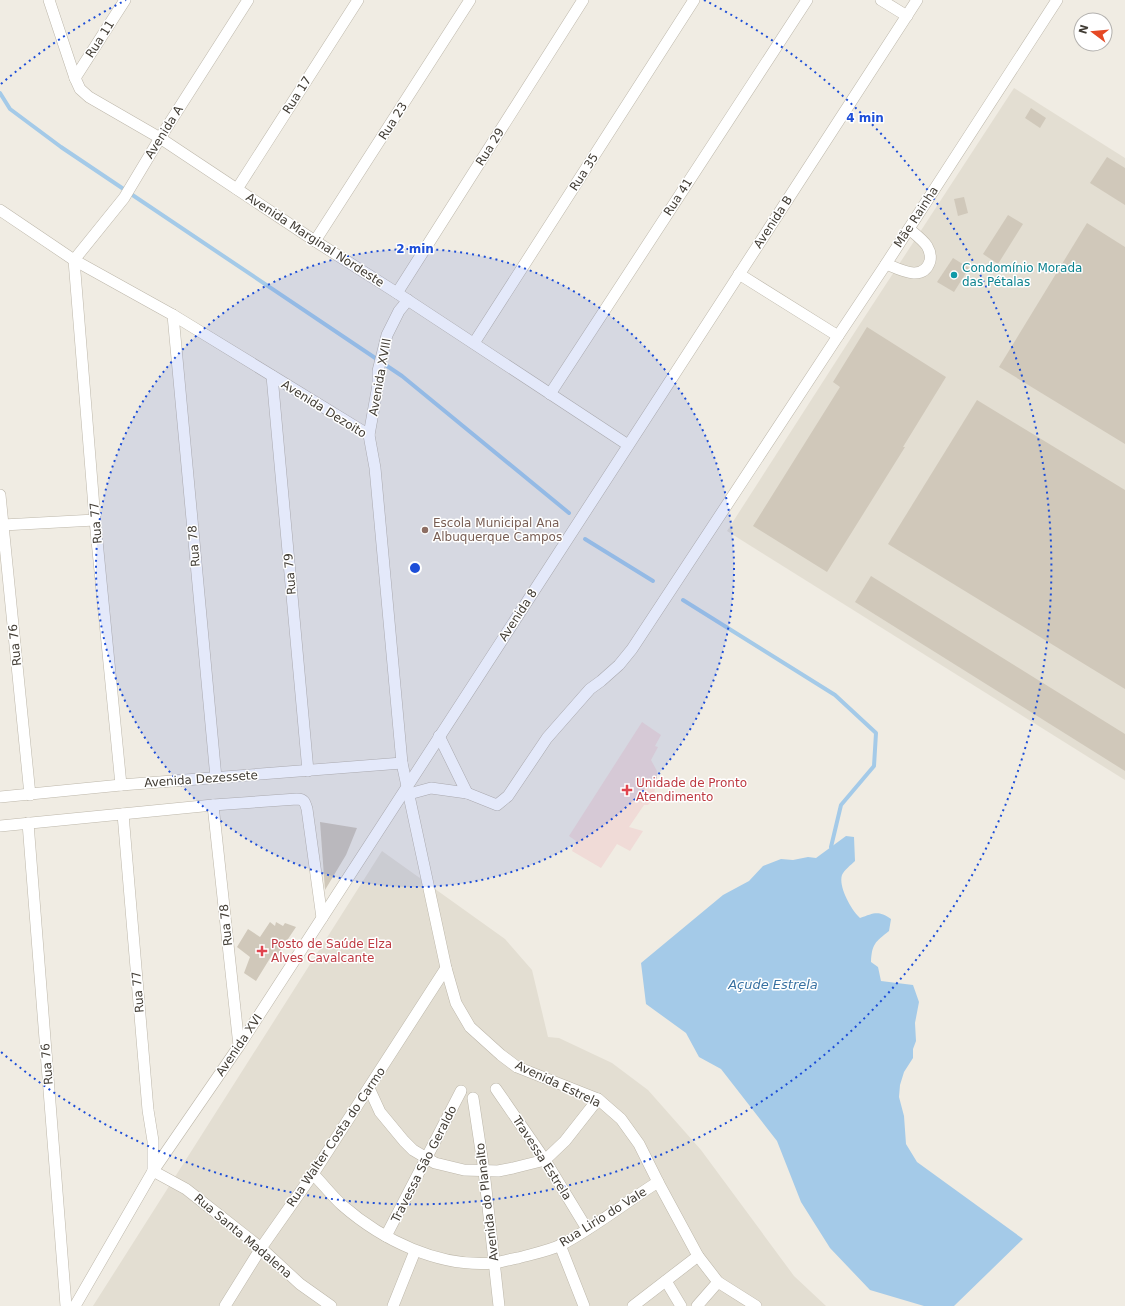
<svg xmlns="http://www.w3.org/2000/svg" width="1125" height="1306" font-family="'DejaVu Sans',sans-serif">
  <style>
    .residential { fill: #e3ded2 }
    .medical { fill: #f0dbd7 }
    .water { fill: #a4cae8 }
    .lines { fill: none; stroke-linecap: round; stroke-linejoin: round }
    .stream { stroke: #a4cae8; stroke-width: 4 }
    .building { fill: #d0c8ba }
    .street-casing { stroke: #bdb7aa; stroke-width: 12 }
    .street { stroke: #fff; stroke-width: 11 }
    .ring { fill: none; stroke: #1d4ed8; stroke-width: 2; stroke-dasharray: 2 4 }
    .culture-dot { fill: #0f9aa8; stroke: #fff; stroke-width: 1.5 }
    .education-dot { fill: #8d6e63; stroke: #fff; stroke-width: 1.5 }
    .health-dot { fill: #e0444e; stroke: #fff; stroke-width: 1.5 }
    .labels { text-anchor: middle; stroke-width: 3; stroke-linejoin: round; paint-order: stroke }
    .street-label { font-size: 12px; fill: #413c34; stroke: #fff }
    .culture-label { font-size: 12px; fill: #0d838f; stroke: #fff; text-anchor: start }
    .education-label { font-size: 12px; fill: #785e54; stroke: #fff; text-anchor: start }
    .health-label { font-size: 12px; fill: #be3a42; stroke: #fff; text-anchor: start }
    .water-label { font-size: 13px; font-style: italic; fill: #3871a2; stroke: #fff }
    .centre { fill: #1d4ed8; stroke: #fff; stroke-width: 2 }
    .ring-label { font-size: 12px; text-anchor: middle; font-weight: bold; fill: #1d4ed8; stroke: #fff; stroke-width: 3; stroke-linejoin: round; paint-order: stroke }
  </style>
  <rect width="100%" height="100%" fill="#f0ece3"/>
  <g class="residential">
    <path d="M1014 88 1125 158V780L727 531 860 324Z"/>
    <path d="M382 851 505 939 532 970 548 1037 559 1038 612 1063 648 1090 701 1150 794 1276 826 1306H93Z"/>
  </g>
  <path class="medical" d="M642 722 661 735 655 746 658 747 651 760 657 771V784L653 795 655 797 648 805H644L629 827 643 831 630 851 617 844 601 868 572 851 576 841 569 836Z"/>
  <path class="water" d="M846 836 854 837 855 861C851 865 844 870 842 875 838 887 852 911 860 918 874 913 878 910 891 919L889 931C875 942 872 944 871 962L878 967 881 981 913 985 919 1002 915 1023 916 1041 913 1049V1058L904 1072 900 1085 899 1097 904 1116 906 1144 917 1162 1023 1239 954 1306H924L870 1290 830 1248 801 1202 777 1141 721 1069 699 1057 686 1033 646 1004 641 963 723 895 749 881 763 866 781 859 793 860 808 857 816 858Z"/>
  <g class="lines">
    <g class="stream">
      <path d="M0 93 10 109 61 147 402 376 569 513"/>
      <path d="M585 539 653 581"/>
      <path d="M683 600 835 695 876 733 874 766 841 805 831 847"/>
    </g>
  </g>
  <g class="building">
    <path d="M1031 108 1046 118 1040 128 1025 118Z"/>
    <path d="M1107 157 1125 168V205L1090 183Z"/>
    <path d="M964 197 968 213 958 216 954 199Z"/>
    <path d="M1008 215 1023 224 998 264 983 254Z"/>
    <path d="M1087 223 1125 247V444L999 367Z"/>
    <path d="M953 258 969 268 954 292 937 282Z"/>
    <path d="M867 327 946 377 903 447H905L827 572 753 526 840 387 833 382Z"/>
    <path d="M977 400 1125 490V689L888 544Z"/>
    <path d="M871 576 1125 734V771L855 602Z"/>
    <path d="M320 822 357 828 346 855 325 890Z"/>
    <path d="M270 922 275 926 276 922 283 926 285 923 296 927 276 957 272 955 256 981 244 973 250 957 237 947 248 929 260 937Z"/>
  </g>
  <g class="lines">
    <g class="street-casing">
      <g id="street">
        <path d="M49 0 75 78 80 89 89 97 160 138 315 241 397 293 628 445"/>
        <path d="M881 0 907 16"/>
        <path d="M75 78 125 0"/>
        <path d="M237 189 358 0"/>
        <path d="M0 210 74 260 173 315 369 435 375 468 402 763 446 968 456 1003 470 1027 501 1055 517 1067 598 1099 621 1119 639 1144 658 1182 698 1256 718 1282 756 1306"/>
        <path d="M315 241 470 0"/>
        <path d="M886 264C899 269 923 283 930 261 931 256 930 251 927 246 923 240 915 234 909 229"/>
        <path d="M739 274 838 336 886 264 1057 0"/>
        <path d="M397 293 583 0"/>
        <path d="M173 315 216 778"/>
        <path d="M474 343 694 0"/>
        <path d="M272 376 308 771"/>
        <path d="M550 394 807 0"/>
        <path d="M369 435 378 385V371L387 335 399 311 408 300"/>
        <path d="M0 495 30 795"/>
        <path d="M3 525 95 520"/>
        <path d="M439 736 467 793"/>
        <path d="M121 785 95 520 74 260 124 198 160 138 248 0"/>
        <path d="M409 794 431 788 467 793 497 805 508 796 547 738 590 689 601 681 619 665 632 649 838 336"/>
        <path d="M0 797 121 785 402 763"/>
        <path d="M213 805 239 1046"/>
        <path d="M123 814 148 1110 153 1141V1171L186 1189 261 1248 300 1284 331 1306"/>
        <path d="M28 823 66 1306"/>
        <path d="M0 826 213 805 297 799C304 799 305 802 307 809L322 918"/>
        <path d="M369 1088 380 1112 404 1141 413 1150 435 1163 464 1170 498 1171 513 1168 545 1160 565 1141 598 1099"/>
        <path d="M496 1089 545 1160 587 1229"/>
        <path d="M473 1098 484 1171 499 1306"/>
        <path d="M313 1174C323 1184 332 1196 342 1205 382 1240 439 1268 494 1263 502 1262 510 1259 518 1258 532 1254 548 1251 561 1245 595 1227 626 1202 658 1182"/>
        <path d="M386 1236 461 1091"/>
        <path d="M560 1245 584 1306"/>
        <path d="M666 1281 681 1306"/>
        <path d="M75 1306 153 1171 239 1046 917 0"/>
        <path d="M225 1306 261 1248 313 1174 446 968"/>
        <path d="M393 1306 415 1251"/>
        <path d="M633 1306 698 1256"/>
        <path d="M697 1306 718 1282"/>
      </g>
    </g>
    <use href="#street" class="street"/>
  </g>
  <circle cx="415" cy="568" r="319" fill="#1d4ed8" fill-opacity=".12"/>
  <g class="ring">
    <circle cx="415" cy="568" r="319"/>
    <path d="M1 84A637 637 0 0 1 126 0M704 0A637 637 0 1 1 1 1052"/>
  </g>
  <circle class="culture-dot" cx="954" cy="275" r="4"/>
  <circle class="education-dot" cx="425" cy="530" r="4"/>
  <g class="health-dot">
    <path d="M625 784h4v4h4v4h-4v4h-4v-4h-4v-4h4z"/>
    <path d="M260 945h4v4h4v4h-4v4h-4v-4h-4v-4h4z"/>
  </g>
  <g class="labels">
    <g class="street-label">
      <text transform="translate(100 39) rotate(-57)" y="4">Rua 11</text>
      <text transform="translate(297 95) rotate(-57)" y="4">Rua 17</text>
      <text transform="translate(393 121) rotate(-57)" y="4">Rua 23</text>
      <text transform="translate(164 132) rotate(-58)" y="4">Avenida A</text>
      <text transform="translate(490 147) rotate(-58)" y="4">Rua 29</text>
      <text transform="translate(584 172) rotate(-57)" y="4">Rua 35</text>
      <text transform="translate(678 197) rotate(-57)" y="4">Rua 41</text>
      <text transform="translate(916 217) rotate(-57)" y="4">Mãe Rainha</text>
      <text transform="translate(773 222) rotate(-57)" y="4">Avenida B</text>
      <text transform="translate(315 240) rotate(33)" y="4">Avenida Marginal Nordeste</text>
      <text transform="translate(380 377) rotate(-80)" y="4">Avenida XVIII</text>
      <text transform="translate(324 409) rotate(32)" y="4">Avenida Dezoito</text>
      <text transform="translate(96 523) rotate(-95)" y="4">Rua 77</text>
      <text transform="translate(194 546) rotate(-95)" y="4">Rua 78</text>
      <text transform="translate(290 574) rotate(-95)" y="4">Rua 79</text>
      <text transform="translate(518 615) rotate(-57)" y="4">Avenida 8</text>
      <text transform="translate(15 645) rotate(-96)" y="4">Rua 76</text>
      <text transform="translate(201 779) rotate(-4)" y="4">Avenida Dezessete</text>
      <text transform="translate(226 925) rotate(-96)" y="4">Rua 78</text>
      <text transform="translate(138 992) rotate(-95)" y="4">Rua 77</text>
      <text transform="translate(239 1045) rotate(-56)" y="4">Avenida XVI</text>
      <text transform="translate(47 1064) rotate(-95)" y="4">Rua 76</text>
      <text transform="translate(558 1084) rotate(25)" y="4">Avenida Estrela</text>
      <text transform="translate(336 1137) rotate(-56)" y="4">Rua Walter Costa do Carmo</text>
      <text transform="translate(542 1158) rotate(57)" y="4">Travessa Estrela</text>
      <text transform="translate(424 1164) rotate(-63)" y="4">Travessa São Geraldo</text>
      <text transform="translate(487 1202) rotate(-97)" y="4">Avenida do Planalto</text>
      <text transform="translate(603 1217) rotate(-32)" y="4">Rua Lirio do Vale</text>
      <text transform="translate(243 1236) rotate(40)" y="4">Rua Santa Madalena</text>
    </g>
    <g class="culture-label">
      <text x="962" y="272">Condomínio Morada<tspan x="962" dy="14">das Pétalas</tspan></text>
    </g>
    <g class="education-label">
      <text x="433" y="527">Escola Municipal Ana<tspan x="433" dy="14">Albuquerque Campos</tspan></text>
    </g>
    <g class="health-label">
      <text x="636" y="787">Unidade de Pronto<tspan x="636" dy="14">Atendimento</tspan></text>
      <text x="271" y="948">Posto de Saúde Elza<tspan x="271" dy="14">Alves Cavalcante</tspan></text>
    </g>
    <g class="water-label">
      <text x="773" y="989">Açude Estrela</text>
    </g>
  </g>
  <circle cx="415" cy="568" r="6" class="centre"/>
  <g class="ring-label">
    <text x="865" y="122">4 min</text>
    <text x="415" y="253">2 min</text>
  </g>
  <g transform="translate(1093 32) rotate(286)"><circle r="19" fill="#ffffff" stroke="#b3b1ae"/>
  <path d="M0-3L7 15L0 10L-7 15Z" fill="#e54925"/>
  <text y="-6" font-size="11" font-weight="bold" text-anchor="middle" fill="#413c34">N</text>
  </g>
</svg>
